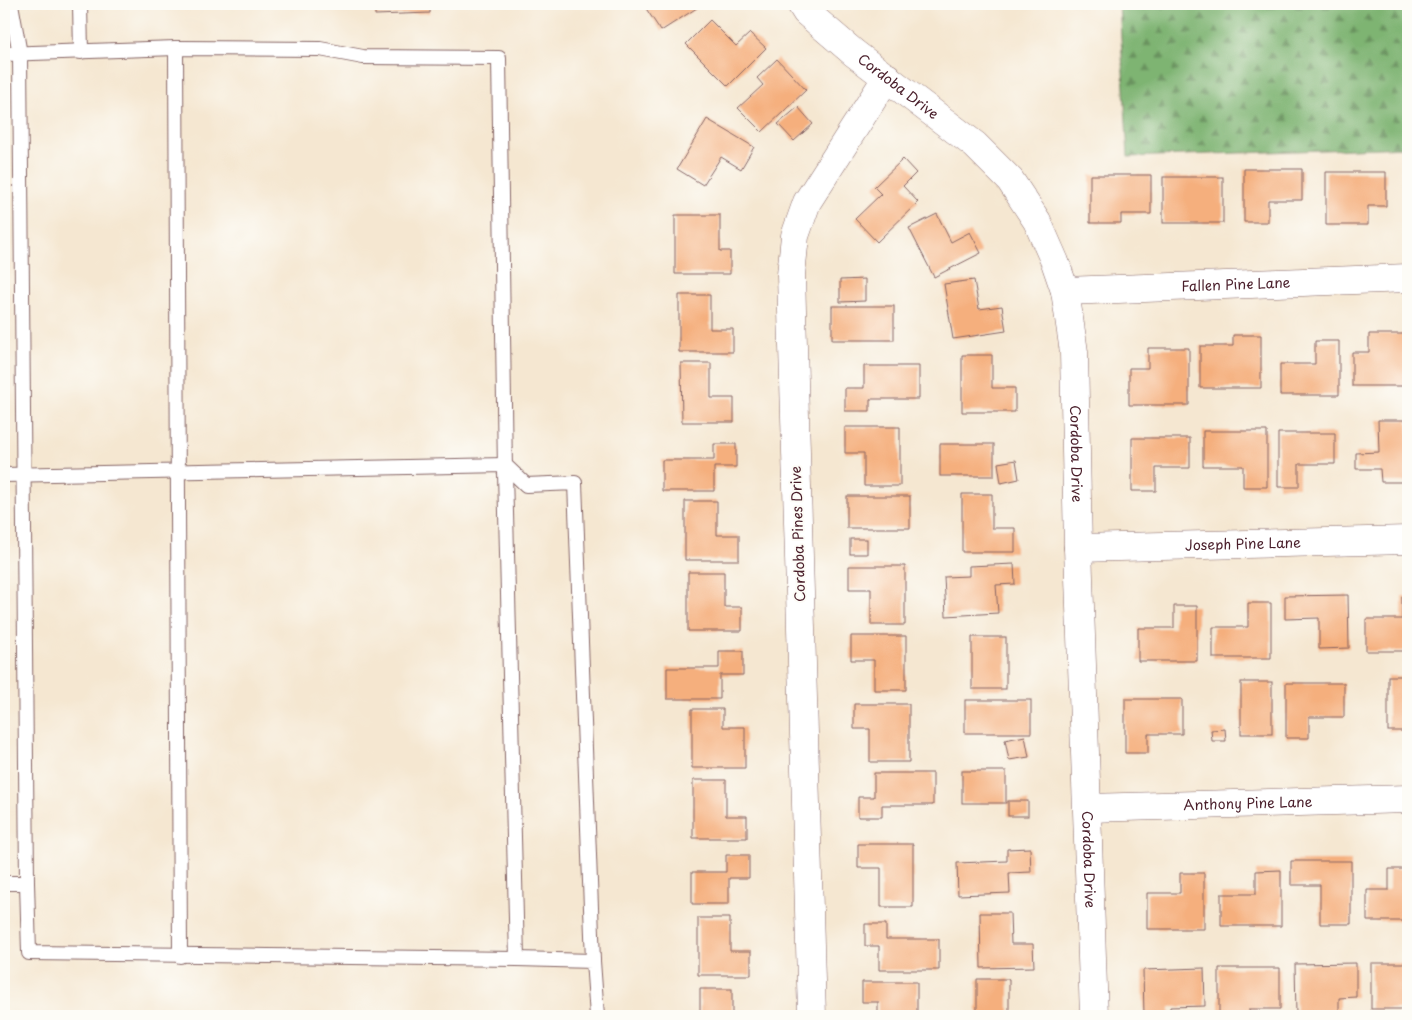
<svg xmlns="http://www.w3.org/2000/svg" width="1412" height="1020" font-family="'Playpen Sans',sans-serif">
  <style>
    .forest { fill: url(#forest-firs); stroke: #646a4e }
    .building { fill: #f5af7d }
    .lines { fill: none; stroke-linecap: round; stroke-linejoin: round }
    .lane-casing { stroke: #866565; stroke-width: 16 }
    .street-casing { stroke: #866565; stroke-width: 29 }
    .lane { stroke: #fff; stroke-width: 14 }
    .street { stroke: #fff; stroke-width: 28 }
    .labels { text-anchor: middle; stroke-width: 4; stroke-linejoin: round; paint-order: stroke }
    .street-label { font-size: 14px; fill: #4a1f2b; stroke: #fdfcf7 }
  </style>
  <defs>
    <pattern id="forest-firs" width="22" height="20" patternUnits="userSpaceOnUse" patternTransform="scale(1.25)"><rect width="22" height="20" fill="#7eb472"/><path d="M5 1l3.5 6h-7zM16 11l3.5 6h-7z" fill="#69925e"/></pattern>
  </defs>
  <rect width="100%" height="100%" fill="#fdfcf7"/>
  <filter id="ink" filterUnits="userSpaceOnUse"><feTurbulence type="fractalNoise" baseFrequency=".02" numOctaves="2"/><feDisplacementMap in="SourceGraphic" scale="10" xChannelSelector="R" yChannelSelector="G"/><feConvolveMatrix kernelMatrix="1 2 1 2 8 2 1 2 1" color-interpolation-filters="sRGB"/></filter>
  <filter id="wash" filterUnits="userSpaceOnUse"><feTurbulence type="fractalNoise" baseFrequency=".0096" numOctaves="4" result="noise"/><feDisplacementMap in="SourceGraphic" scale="20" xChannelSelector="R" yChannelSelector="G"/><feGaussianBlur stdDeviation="1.12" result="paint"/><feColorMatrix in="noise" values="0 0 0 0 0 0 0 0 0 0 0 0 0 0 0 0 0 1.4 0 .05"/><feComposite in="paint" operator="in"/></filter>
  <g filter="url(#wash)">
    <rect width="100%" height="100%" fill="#f5e7d1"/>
    <path class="forest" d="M1119 4H1408V147L1128 157Z"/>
    <g id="blocks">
      <g class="building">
        <path d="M375 4H430V13L375 15Z"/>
        <path d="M643 4H703L661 31Z"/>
        <path d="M710 20 736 46 750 33 766 48 728 86 686 44Z"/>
        <path d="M777 59 806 90 762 132 738 108 763 85 757 78Z"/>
        <path d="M798 107 813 124 794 141 778 124Z"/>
        <path d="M707 119 754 147 741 169 721 157 703 185 677 169Z"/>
        <path d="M903 159 916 173 903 186 918 202 877 242 855 219 881 194 874 187Z"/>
        <path d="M1244 169H1302V200H1268V222H1244Z"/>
        <path d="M1326 172H1386V206H1368V225H1326Z"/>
        <path d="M1090 175H1151V214H1121V223H1090Z"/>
        <rect x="1163" y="177" width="60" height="46"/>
        <path d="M937 214 951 242 970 232 981 253 934 277 909 228Z"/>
        <path d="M675 215H720V251H730V274H675Z"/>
        <path d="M865 279V301L840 302V280Z"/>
        <path d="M974 280 979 309 1002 306 1006 331 953 339 944 284Z"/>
        <path d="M679 295H710V329H733V352H679Z"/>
        <rect x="832" y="306" width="62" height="34"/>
        <path d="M1369 334H1408V386H1352V352H1369Z"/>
        <path d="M1233 335H1261V388H1200V346H1233Z"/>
        <path d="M1315 341H1339V395H1280V364H1315Z"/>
        <path d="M1148 348H1189V405H1129V368H1148Z"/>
        <path d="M962 355H992V388H1015V412H962Z"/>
        <path d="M681 363H711V398H734V422H682Z"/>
        <path d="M864 366H919V399H870V411H845V388H864Z"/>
        <path d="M1378 420H1408V482H1381L1380 469H1356V453L1379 452Z"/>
        <path d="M845 427H900V486H864V453H845Z"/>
        <path d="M1203 431H1267V487H1243V466H1203Z"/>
        <path d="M1278 433H1335V464H1299V487H1278Z"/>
        <path d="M1132 438H1190V468H1156V491H1132Z"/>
        <path d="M714 444H736V467H714V491H662V460H714Z"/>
        <rect x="940" y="444" width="54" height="32"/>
        <path d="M1016 460 1019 479 1001 483 998 463Z"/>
        <path d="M962 494H992V528H1015V552H962Z"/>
        <rect x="847" y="496" width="63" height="32"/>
        <path d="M685 501H717V535H739V560H685Z"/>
        <rect x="850" y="539" width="17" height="15"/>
        <path d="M1014 564 1015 584 996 585 998 613 946 616 944 577 969 576V566Z"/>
        <path d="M849 566H905V625H871V589H849Z"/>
        <path d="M688 572H724V607H742V631H688Z"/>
        <path d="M1348 595 1349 648 1319 649V618L1285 619V596Z"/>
        <path d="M1402 596H1408V651H1366V619H1402Z"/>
        <path d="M1248 603H1271V658H1213V627H1248Z"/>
        <path d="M1174 606H1197V661H1138V628H1174Z"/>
        <path d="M851 636H906V690H874V660H851Z"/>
        <rect x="972" y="637" width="34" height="52"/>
        <path d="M719 651H743V675H720V699H667V668H719Z"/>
        <rect x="1388" y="676" width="20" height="55"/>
        <rect x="1241" y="682" width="31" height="52"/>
        <path d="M1286 683H1344V717H1309V738H1286Z"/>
        <path d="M1125 699H1182V734H1148V753H1125Z"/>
        <rect x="965" y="700" width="66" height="33"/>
        <path d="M854 704H909V762H870V729H854Z"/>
        <path d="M692 709H723V727H745V768H692Z"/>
        <path d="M1225 729 1226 741H1212L1211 730Z"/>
        <path d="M1025 736 1029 757 1009 760 1005 740Z"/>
        <rect x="962" y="771" width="44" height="32"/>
        <path d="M874 773H933V805H882V817H858V797H874Z"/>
        <path d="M693 780H726V816H747V838H693Z"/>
        <rect x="1008" y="801" width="20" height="15"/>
        <path d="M858 844H913V907H881V868H858Z"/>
        <path d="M1030 848 1031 872 1009 873 1010 893 958 895 957 863 1007 861V849Z"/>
        <path d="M726 855H749V878H729V904H692V872H726Z"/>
        <path d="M1291 861H1351V924H1320V885H1291Z"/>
        <path d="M1389 869H1408V921H1367V890H1389Z"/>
        <path d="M1281 870V926H1221V894H1256V871Z"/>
        <path d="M1180 873H1204V929H1147V893H1180Z"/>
        <path d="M980 913H1010L1011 944H1033L1034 967 981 968Z"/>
        <path d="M698 918H730V951H751V975H698Z"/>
        <path d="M865 924H886V939H939V970H879V946H865Z"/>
        <path d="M1356 963V997L1339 998V1014L1296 1015 1295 964Z"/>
        <rect x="1371" y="963" width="37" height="46"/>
        <path d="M1204 968 1205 1006 1170 1007V1016H1144L1143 970Z"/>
        <path d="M1219 968H1280V1009H1249V1016H1219Z"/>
        <path d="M977 979H1009V1013H1031V1016H977Z"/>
        <path d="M862 982H917V1016H878V1002H862Z"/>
        <rect x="700" y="989" width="32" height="27"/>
      </g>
    </g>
  </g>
  <g filter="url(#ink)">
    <use href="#blocks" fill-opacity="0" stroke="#866565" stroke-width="1"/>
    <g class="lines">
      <g class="lane-casing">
        <g id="lane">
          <path d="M80 4 81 52"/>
          <path d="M176 48 180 956"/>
          <path d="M4 54 176 48 320 49 363 57 499 58 505 472 517 959 29 953 27 883 20 54 11 4"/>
          <path d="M4 475 505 465 526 485 575 483 593 961"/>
          <path d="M4 883H27"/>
          <path d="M517 959 593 961 597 1016"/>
        </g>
      </g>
      <g class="street-casing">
        <g id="street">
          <path id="s1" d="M801 4 806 12 854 53 975 145 1010 180 1037 221 1055 262 1065 291 1074 352 1078 548 1094 1016"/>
          <path id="s2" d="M1065 291 1408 278"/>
          <path id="s3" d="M1078 548 1408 540"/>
          <path id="s4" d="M1088 808 1408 799"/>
          <path d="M812 1016 791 275 795 236 807 202 887 77"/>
        </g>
      </g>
      <use href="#lane" class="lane"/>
      <use href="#street" class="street"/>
    </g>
  </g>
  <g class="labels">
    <g class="street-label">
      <text dy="5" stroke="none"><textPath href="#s1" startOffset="128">Cordoba Drive</textPath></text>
      <text dy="5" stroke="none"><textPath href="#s2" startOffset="171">Fallen Pine Lane</textPath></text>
      <text dy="5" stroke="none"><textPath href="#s1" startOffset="562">Cordoba Drive</textPath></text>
      <text transform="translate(798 534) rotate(-92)" y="5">Cordoba Pines Drive</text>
      <text dy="5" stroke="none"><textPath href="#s3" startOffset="165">Joseph Pine Lane</textPath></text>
      <text dy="5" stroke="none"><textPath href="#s4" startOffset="160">Anthony Pine Lane</textPath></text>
      <text dy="5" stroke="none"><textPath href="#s1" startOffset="968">Cordoba Drive</textPath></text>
    </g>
  </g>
  <rect width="1412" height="1020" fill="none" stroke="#fdfcf7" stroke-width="20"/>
</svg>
